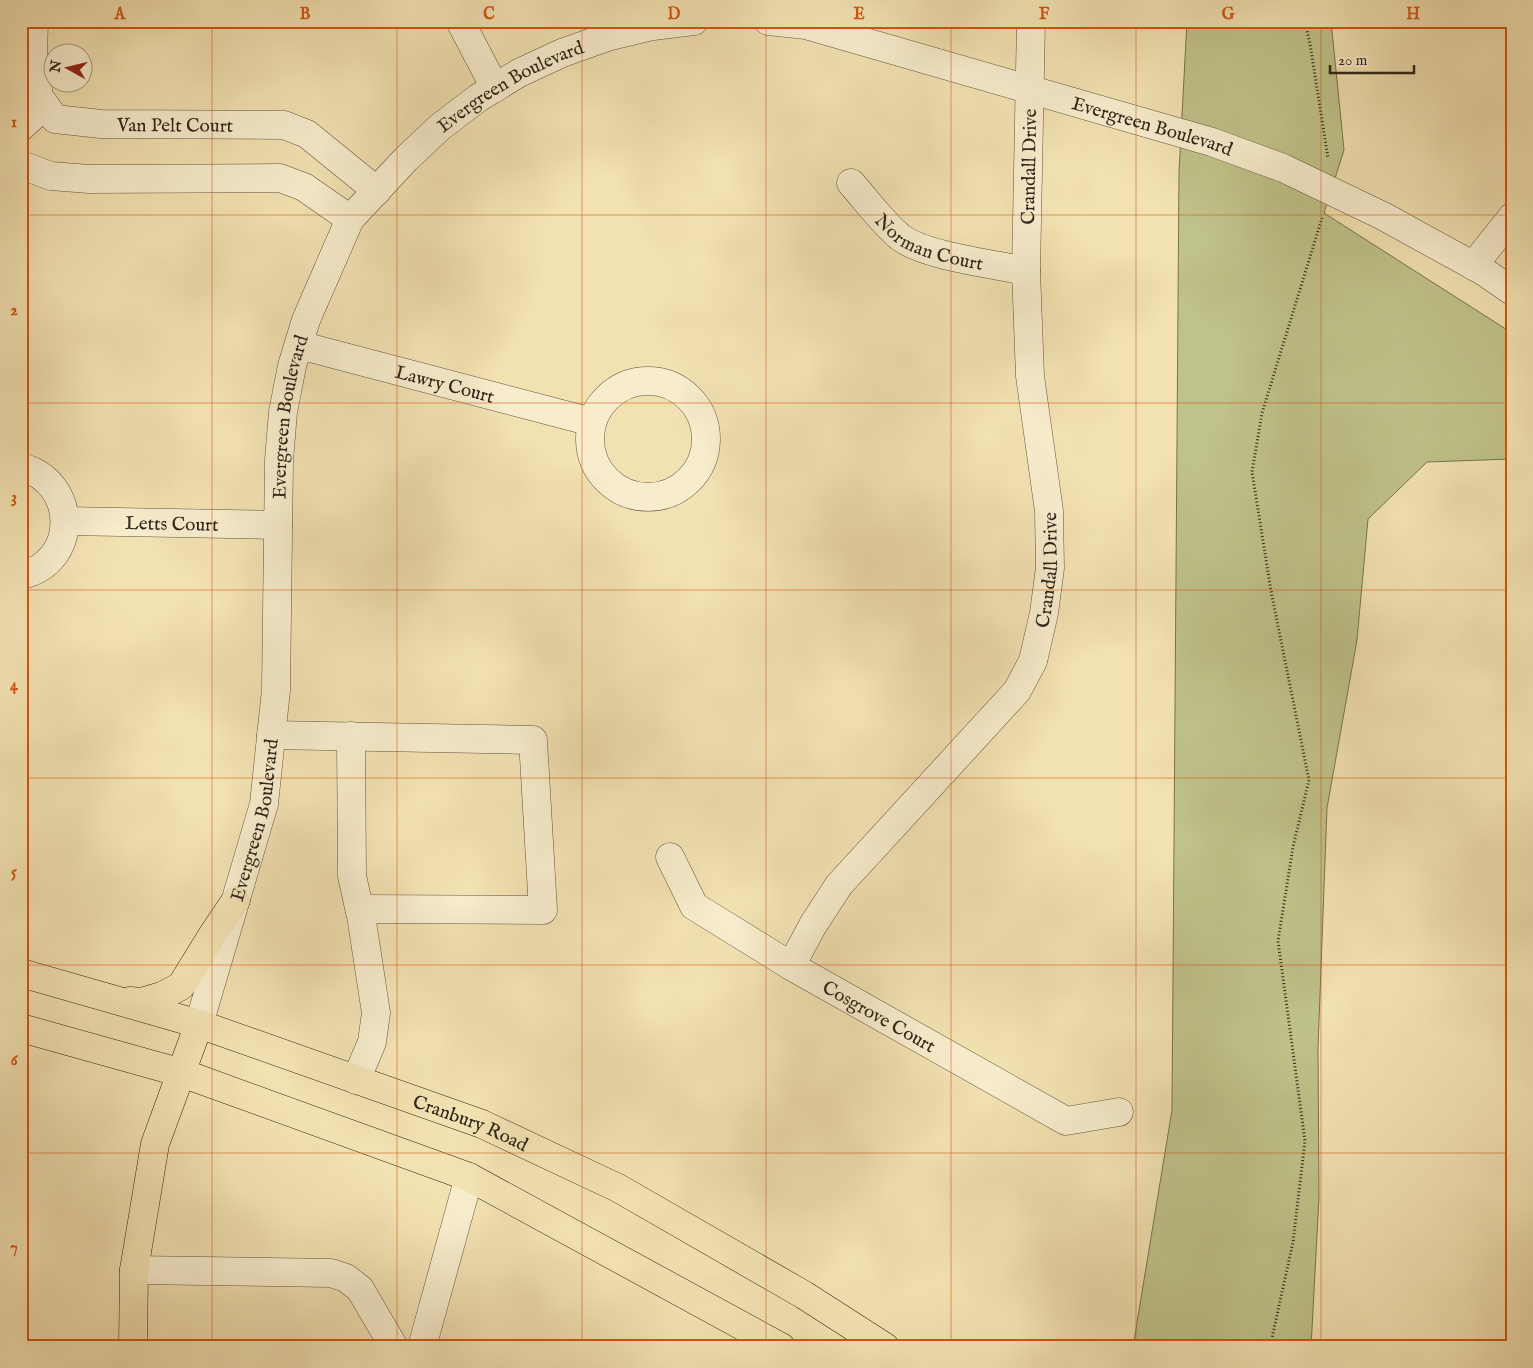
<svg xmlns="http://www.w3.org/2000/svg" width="1533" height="1368" font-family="'IM FELL English',serif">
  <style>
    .green { fill: #bfc289; stroke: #767452 }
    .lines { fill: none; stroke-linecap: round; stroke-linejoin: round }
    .minor-casing { stroke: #5f5540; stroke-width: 29 }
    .major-casing { stroke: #2e261b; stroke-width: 29 }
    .path { stroke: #2e261b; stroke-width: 3; stroke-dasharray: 1 2.5; stroke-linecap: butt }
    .minor { stroke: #f7eccc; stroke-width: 28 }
    .major { stroke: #f2e1b1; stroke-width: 28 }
    .grid { fill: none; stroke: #d5540e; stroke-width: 1; stroke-opacity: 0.55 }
    .labels { text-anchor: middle; stroke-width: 5; stroke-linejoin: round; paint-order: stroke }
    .street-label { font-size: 19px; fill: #2e261b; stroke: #f7eccc }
    .neatline { fill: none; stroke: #d5540e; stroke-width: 2 }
    .grid-label { font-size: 16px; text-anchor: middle; font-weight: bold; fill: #d5540e }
  </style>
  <rect width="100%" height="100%" fill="#f2e1b1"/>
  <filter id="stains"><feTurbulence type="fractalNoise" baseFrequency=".004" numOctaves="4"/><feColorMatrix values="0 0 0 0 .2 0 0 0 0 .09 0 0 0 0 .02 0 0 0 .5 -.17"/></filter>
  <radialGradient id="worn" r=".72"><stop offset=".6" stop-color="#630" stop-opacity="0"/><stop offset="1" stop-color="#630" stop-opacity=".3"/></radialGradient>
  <path class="green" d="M1187 21H1331L1344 150 1324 213 1512 333V459L1427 462 1368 519 1357 640 1327 808 1318 1048 1319 1198 1311 1347H1133L1172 1110 1179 172Z"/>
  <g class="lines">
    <g class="minor-casing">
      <g id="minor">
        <path id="s1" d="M34 21 33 56 39 97 55 119 101 124 284 125 307 134 377 191"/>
        <path d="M460 21 495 88"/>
        <path id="s2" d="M768 21 806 25 1212 142 1283 168 1383 216 1483 271 1512 291"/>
        <path d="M21 127 45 105"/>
        <path d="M21 165 51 176 89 179 280 178 304 187 350 219"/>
        <path id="s3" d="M851 183C867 201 882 222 900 237 924 256 994 264 1026 271"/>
        <path d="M1473 266 1512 217"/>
        <path id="s4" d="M299 345 592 422"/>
        <circle cx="648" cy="439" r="58"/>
        <path d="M21 467C79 482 79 563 21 575"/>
        <path id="s5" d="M66 521 278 525"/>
        <path d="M271 735 533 740 543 910 360 909 376 1013 372 1042 356 1080"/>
        <path d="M351 736 352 876 360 912"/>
        <path id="s6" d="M670 857 694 906 791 966 1066 1121 1119 1112"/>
        <path id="s7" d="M791 966 813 925 839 885 1017 691 1033 661 1044 613 1050 568 1049 511 1030 376 1026 271 1031 21"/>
        <path id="s8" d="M199 1024 264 804 276 690 279 460 283 412 292 366 306 320 350 219 406 159 440 127 478 98 519 73 562 53 607 37 653 26 694 21"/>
        <path d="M134 1270 331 1273 346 1278 360 1289 394 1347"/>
        <path d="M422 1347 469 1177"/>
      </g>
    </g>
    <g class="major-casing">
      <g id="major">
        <path id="s9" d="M21 973 199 1024 482 1124 618 1188 804 1295 885 1347"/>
        <path d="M130 1001 142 1002 162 996 181 986 213 934 236 900"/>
        <path d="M21 1028 182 1073 469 1177 781 1347"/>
        <path d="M133 1347 134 1270 155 1144 199 1024"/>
      </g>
    </g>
    <g class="path">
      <path d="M1305 21 1310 44 1328 158"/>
      <path d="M1270 1347 1293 1242 1305 1141 1278 941 1293 847 1309 780 1271 591 1252 472 1262 413 1322 218"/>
    </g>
    <use href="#minor" class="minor"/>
    <use href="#major" class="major"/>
  </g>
  <path class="grid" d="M212 21V1347M397 21V1347M582 21V1347M766 21V1347M951 21V1347M1136 21V1347M1321 21V1347M21 215H1512M21 403H1512M21 590H1512M21 778H1512M21 965H1512M21 1153H1512"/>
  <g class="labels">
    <g class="street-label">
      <text dy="7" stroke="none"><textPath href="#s8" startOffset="1038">Evergreen Boulevard</textPath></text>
      <text dy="7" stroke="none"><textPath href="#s1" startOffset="224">Van Pelt Court</textPath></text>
      <text dy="7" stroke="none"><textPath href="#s2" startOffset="399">Evergreen Boulevard</textPath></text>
      <text dy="7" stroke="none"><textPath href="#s7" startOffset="889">Crandall Drive</textPath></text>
      <text dy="7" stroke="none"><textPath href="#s3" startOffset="102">Norman Court</textPath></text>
      <text dy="7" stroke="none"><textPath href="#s4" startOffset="151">Lawry Court</textPath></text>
      <text dy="7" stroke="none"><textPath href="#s8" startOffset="618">Evergreen Boulevard</textPath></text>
      <text dy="7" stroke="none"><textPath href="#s5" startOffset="106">Letts Court</textPath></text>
      <text dy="7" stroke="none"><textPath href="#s7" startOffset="484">Crandall Drive</textPath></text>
      <text dy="7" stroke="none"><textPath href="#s8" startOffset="212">Evergreen Boulevard</textPath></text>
      <text dy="7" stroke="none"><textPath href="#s6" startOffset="270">Cosgrove Court</textPath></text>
      <text dy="7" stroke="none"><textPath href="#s9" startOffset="474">Cranbury Road</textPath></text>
    </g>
  </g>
  <rect width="1533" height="1368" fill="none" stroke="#f2e1b1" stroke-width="55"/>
  <g transform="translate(68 68) rotate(278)"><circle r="24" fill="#f7eccc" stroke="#a79d85"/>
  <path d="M0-4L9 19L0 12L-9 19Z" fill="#8f2418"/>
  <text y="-8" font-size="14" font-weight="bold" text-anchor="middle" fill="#2e261b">N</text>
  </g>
  <path d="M1330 65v8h84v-8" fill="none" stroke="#2e261b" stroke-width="2.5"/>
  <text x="1338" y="65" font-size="15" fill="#2e261b" stroke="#f7eccc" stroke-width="4" paint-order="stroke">20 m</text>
  <rect x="28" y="28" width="1478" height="1312" class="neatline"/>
  <g class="grid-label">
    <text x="120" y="19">A</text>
    <text x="305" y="19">B</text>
    <text x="489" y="19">C</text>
    <text x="674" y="19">D</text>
    <text x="859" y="19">E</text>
    <text x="1044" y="19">F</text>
    <text x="1228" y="19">G</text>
    <text x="1413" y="19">H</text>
    <text x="14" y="127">1</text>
    <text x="14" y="315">2</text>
    <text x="14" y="502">3</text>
    <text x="14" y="690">4</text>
    <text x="14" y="877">5</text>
    <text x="14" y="1065">6</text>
    <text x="14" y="1252">7</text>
  </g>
  <rect width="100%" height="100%" filter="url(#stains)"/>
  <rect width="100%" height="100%" fill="url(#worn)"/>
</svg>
